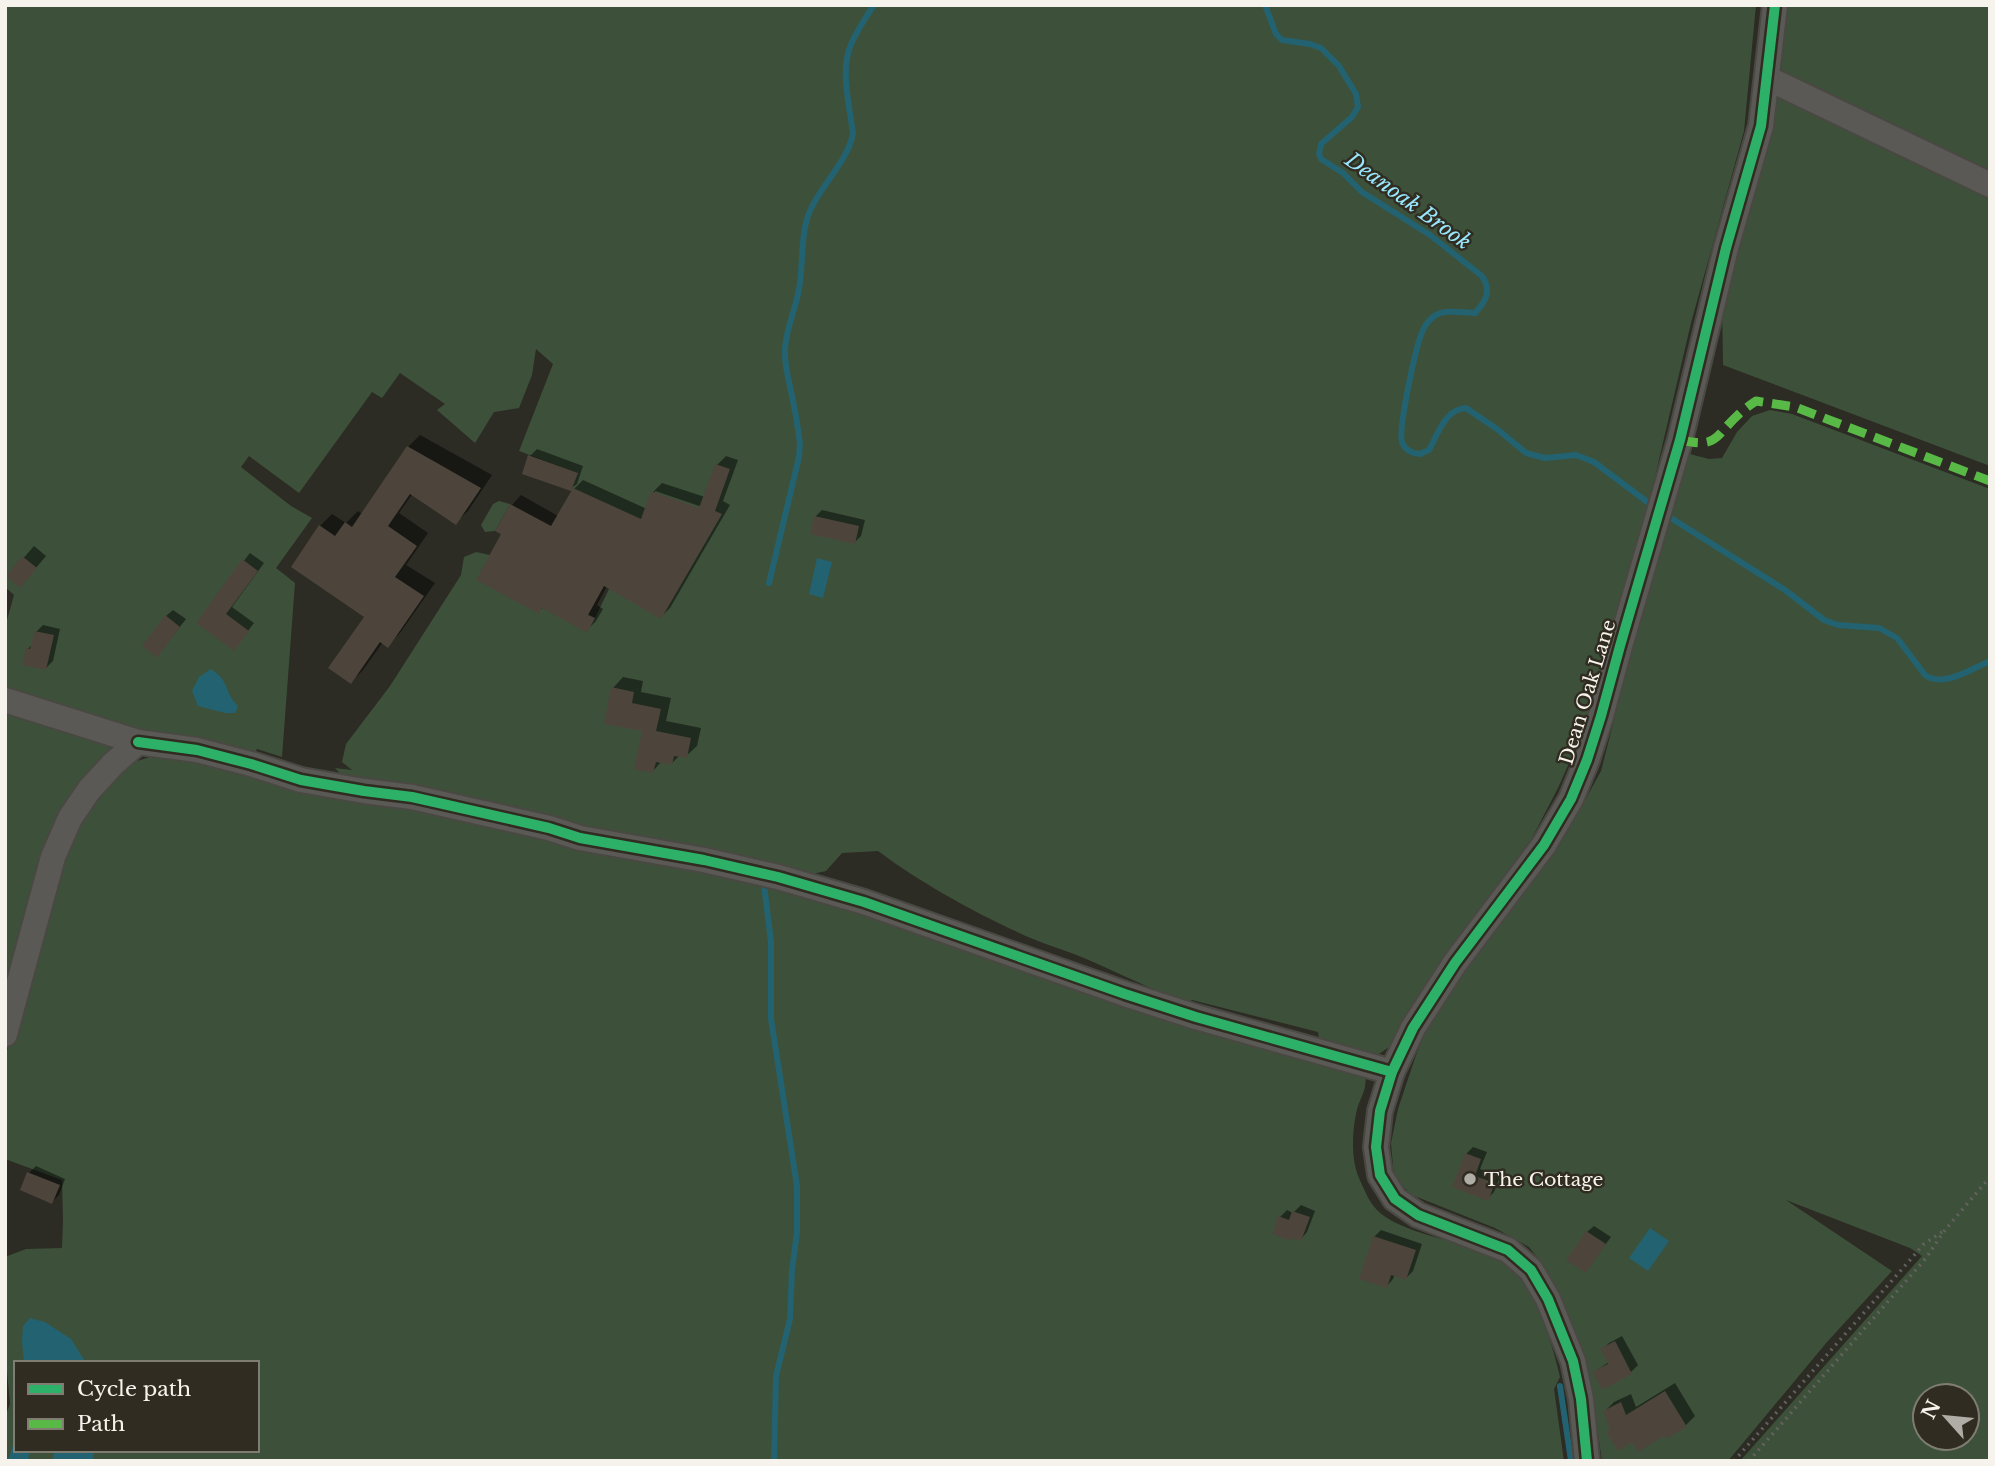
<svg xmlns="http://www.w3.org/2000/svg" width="1995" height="1466" font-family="'Libre Baskerville',serif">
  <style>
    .green { fill: #3d513a; fill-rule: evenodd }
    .water { fill: #236270 }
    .shadow { fill: #0007; fill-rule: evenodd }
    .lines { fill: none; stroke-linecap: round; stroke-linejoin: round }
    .stream { stroke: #236270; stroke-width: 6 }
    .building { fill: #4d453b }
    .minor-casing { stroke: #494842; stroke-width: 28 }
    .path { stroke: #64625f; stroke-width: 3.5; stroke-dasharray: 2 5; stroke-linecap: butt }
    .minor { stroke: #5b5955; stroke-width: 24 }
    .quiet { stroke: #58b947; stroke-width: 9; stroke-dasharray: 18 9; stroke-linecap: butt }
    .cycleway-casing { stroke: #302c21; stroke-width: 15 }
    .cycleway { stroke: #2db169; stroke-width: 10 }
    .poi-dot { fill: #afada6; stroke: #302c21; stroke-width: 2.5 }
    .labels { text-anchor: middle; stroke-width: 5; stroke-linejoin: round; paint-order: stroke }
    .street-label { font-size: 19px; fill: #f6f3ec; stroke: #302c21 }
    .poi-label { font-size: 19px; fill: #f6f3ec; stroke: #302c21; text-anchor: start }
    .water-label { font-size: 21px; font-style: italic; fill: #99e7fd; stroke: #302c21 }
  </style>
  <rect width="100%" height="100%" fill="#2c2b24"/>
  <g class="green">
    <path d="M5 5H1756L1744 131 1691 323 1643 528 1600 667 1586 725 1558 788 1532 838 1455 941 1409 1010 1392 1045 1376 1056 1320 1044 1318 1032 1192 1000 1188 1003C1152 990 1119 973 1084 958 1067 951 1050 946 1033 939 982 917 922 884 878 851L842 853 826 871 803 876 347 781 335 768 352 770 342 762 346 744 390 686 461 575 464 557 476 552 490 555 502 567 595 618 609 589 587 500 571 491 577 473 519 451 553 364 536 349 532 375 519 408 494 412 475 443 437 410 445 404 400 373 382 398 372 392 299 493 249 456 241 467 291 506 312 518 276 568 295 583 282 757 257 749 252 757 161 738 5 691V627L14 595 5 587Z"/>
    <path d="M1788 5H1990V173L1781 72Z"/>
    <path d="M1777 96 1990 195V466L1723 365 1722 299 1742 224 1768 150Z"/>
    <path d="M1770 410 1792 414 1990 489V1461H1740L1922 1256 1910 1248 1786 1200 1892 1271 1827 1342 1728 1461H1602L1590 1381 1575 1329 1544 1266 1529 1247 1495 1228 1412 1195 1394 1178 1391 1143 1398 1109 1415 1058 1430 1020 1480 943 1567 833 1601 771 1650 580 1686 453 1709 459 1722 458 1737 432 1752 416ZM1925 1396H1967V1438H1925Z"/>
    <path d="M499 501 510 504 495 531 485 532 481 525 493 504Z"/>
    <path d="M5 710 107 741 111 750 88 782 5 1018Z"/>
    <path d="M159 754 368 800 759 879 1365 1073C1368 1092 1359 1097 1356 1114 1352 1134 1351 1159 1359 1178 1364 1189 1369 1202 1377 1210 1397 1231 1449 1239 1476 1250 1486 1254 1498 1256 1506 1263 1536 1290 1551 1339 1560 1377L1554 1389 1564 1461H5V1417L10 1404 5 1349V1257L26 1249 62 1248 63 1220 62 1180 5 1159V1057L66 846 91 800 125 765ZM16 1363H257V1450H16Z"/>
  </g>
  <g class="water">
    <path d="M817 558 832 562 823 598 809 594Z"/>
    <path d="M211 669C231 682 223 691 238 706L235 713H225L198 706 192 691 199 677Z"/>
    <path d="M1650 1228 1669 1241 1648 1271 1629 1258Z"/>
    <path d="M30 1318 45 1322 71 1339 86 1363H24L22 1342 23 1326Z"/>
    <path d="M16 1434V1450H30L28 1461H7L10 1455Z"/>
    <path d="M55 1450H94L93 1461H52Z"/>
  </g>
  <g class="shadow">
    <path d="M420 435 492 475 468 511 455 523 413 493 399 513 428 533 406 565 435 583 400 633 388 645 383 642 363 670 351 682 367 616 320 526 332 514 346 523 358 511 362 514 408 447Z"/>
    <path d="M537 449 583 466 577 484 570 489 530 456Z"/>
    <path d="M726 456 738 460 723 501 730 505 670 608 661 617 607 586 597 605 603 609 596 621 587 630 544 607 538 612 503 534 498 530 512 505 521 495 558 516 576 486 575 488 583 480 647 509 653 492 662 483 705 497 717 465ZM655 491 708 509 707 512 655 494Z"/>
    <path d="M822 510 865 520 861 536 854 543 815 517Z"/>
    <path d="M34 546 46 556 30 575 8 576Z"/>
    <path d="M250 553 264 563 232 607 254 623 234 649 220 591Z"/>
    <path d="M173 610 186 619 163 649 166 616Z"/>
    <path d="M43 625 60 629 53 661 46 668 28 649 33 643 36 632Z"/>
    <path d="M623 677 643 681 641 692 671 698 666 721 701 728 697 746 686 756 680 755 672 763 662 761 653 771 644 730 613 688Z"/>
    <path d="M1473 1147 1487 1152 1480 1169 1500 1176 1494 1192 1487 1199 1454 1186 1466 1154Z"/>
    <path d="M36 1166 65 1179 59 1195 52 1202 29 1173Z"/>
    <path d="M1301 1205 1315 1211 1307 1232 1301 1239 1293 1236 1280 1217 1287 1210 1293 1213Z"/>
    <path d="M1594 1226 1611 1237 1586 1271 1587 1232Z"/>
    <path d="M1381 1230 1422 1244 1413 1271 1406 1278 1395 1274 1393 1279 1387 1286 1374 1237Z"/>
    <path d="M1622 1336 1638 1365 1631 1372H1594L1609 1362 1602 1350 1609 1343Z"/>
    <path d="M1675 1383 1695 1416 1686 1425 1665 1434 1633 1440 1612 1430 1605 1411 1614 1402 1631 1394 1636 1407Z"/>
  </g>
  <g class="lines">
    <g class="stream">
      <path d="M1265 5 1276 34 1282 40 1310 44 1321 48 1339 66 1356 94 1358 107 1352 117 1321 144 1319 154 1321 159 1343 173 1362 192 1430 235 1482 276C1492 291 1486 301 1475 313 1462 313 1444 308 1433 317 1429 320 1424 327 1423 330 1416 344 1398 429 1402 442 1404 448 1408 451 1414 453L1420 454 1429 450C1438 434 1445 409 1466 408L1497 429 1526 453 1545 458 1576 455 1594 462 1654 507"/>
      <path d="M1663 513 1785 590 1824 620 1838 625 1879 628 1897 638 1925 675C1944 688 1971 669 1990 661"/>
      <path d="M769 583 799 457 800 444C798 427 795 409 791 391 788 378 784 363 785 349 786 326 798 305 800 282 803 259 801 234 809 213 820 185 846 165 853 134 850 108 841 75 849 50 854 34 865 19 874 5"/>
      <path d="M764 885 771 942V1019L797 1186V1232L792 1270 790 1319 776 1376 774 1461"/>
      <path d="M1560 1386 1571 1461"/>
    </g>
  </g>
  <g class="building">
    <path d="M407 446 481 488 456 525 410 494 388 526 417 546 395 577 424 596 388 648 380 642 351 684 328 668 364 617 291 567 319 525 335 536 345 522 352 527Z"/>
    <path d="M528 455 578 473 571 491 522 474Z"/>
    <path d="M715 464 730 469 715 511 722 514 661 619 604 586 588 615 595 618 587 633 542 608 539 614 476 580 501 534 495 531 510 504 551 526 573 488 641 519 651 491 699 508Z"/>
    <path d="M814 516 859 526 855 544 810 534Z"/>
    <path d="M22 556 37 568 20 588 6 576Z"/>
    <path d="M242 559 258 571 226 614 249 631 234 651 196 623Z"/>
    <path d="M165 615 180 627 157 658 142 646Z"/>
    <path d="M34 631 54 635 46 670 22 665 26 648 30 649Z"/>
    <path d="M611 687 634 692 632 703 661 709 656 731 691 738 687 758 674 756 672 765 656 762 653 773 634 769 642 731 604 724Z"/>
    <path d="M1465 1153 1481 1159 1475 1176 1495 1183 1488 1201 1452 1187Z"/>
    <path d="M27 1172 60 1185 52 1204 20 1190Z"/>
    <path d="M1292 1211 1310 1217 1301 1241 1292 1238 1291 1241 1272 1234 1278 1216 1289 1220Z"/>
    <path d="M1586 1231 1606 1244 1586 1273 1566 1260Z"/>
    <path d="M1373 1236 1416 1250 1406 1280 1391 1275 1387 1288 1359 1279Z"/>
    <path d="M1615 1341 1632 1374 1602 1390 1592 1372 1608 1364 1600 1349Z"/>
    <path d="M1665 1391 1687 1427 1666 1439 1664 1436 1638 1452 1632 1442 1618 1451 1606 1432 1610 1430 1603 1411 1621 1402 1626 1415Z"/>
  </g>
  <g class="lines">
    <g class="minor-casing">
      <g id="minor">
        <path d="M1767 78 1990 185"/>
        <path d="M5 700 138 742 197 750 251 764 301 780 364 791 412 797 549 828 580 838 704 860 778 877 864 902 1125 994 1196 1017 1392 1072"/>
        <path d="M5 1034 53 857 70 818 89 790 113 764 138 742"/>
        <path d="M1587 1461 1581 1399 1573 1361 1548 1299 1531 1270 1508 1250 1418 1215 1395 1199 1380 1175 1376 1147 1380 1111 1392 1072 1413 1028 1455 963 1544 845 1571 799 1587 760 1601 716 1620 646 1680 440 1726 248 1761 126 1775 5"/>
      </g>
    </g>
    <g class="path">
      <path d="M1734 1461 1924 1244 1942 1232"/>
      <path d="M1749 1461 1926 1258 1945 1230 1990 1177"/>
    </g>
    <use href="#minor" class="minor"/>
    <path class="quiet" d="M1680 440C1719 448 1713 438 1738 415 1743 410 1750 405 1756 401L1795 407 1990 481"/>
    <g class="cycleway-casing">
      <g id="cycleway">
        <path d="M138 742 197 750 251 764 301 780 364 791 412 797 549 828 580 838 704 860 778 877 864 902 1125 994 1196 1017 1392 1072"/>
        <path d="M1587 1461 1581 1399 1573 1361 1548 1299 1531 1270 1508 1250 1418 1215 1395 1199 1380 1175 1376 1147 1380 1111 1392 1072 1413 1028 1455 963 1544 845 1571 799 1587 760 1601 716 1620 646 1680 440 1726 248 1761 126 1775 5"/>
      </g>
    </g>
    <use href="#cycleway" class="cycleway"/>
  </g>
  <circle class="poi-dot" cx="1470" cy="1179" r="7"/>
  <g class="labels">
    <g class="street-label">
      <text transform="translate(1587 692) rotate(-73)" y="7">Dean Oak Lane</text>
    </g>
    <g class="poi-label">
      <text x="1484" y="1186">The Cottage</text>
    </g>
    <g class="water-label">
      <text transform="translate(1408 201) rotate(36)" y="7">Deanoak Brook</text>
    </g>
  </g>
  <rect width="1995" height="1466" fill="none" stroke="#f6f3ec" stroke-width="14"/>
  <rect x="14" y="1361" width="245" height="91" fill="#302c21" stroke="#7f7c72" stroke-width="2"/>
  <rect x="28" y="1384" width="35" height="10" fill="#2db169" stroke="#7f7c72" stroke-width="2"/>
  <text x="77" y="1396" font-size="21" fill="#f6f3ec">Cycle path</text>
  <rect x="28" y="1419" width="35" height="10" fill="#58b947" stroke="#7f7c72" stroke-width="2"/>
  <text x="77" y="1431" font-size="21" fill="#f6f3ec">Path</text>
  <g transform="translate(1946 1417) rotate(297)"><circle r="33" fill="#302c21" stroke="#7f7c72" stroke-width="2"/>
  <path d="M0-5L12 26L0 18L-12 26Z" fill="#afada6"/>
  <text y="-10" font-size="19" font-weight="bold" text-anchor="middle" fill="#f6f3ec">N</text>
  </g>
</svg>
